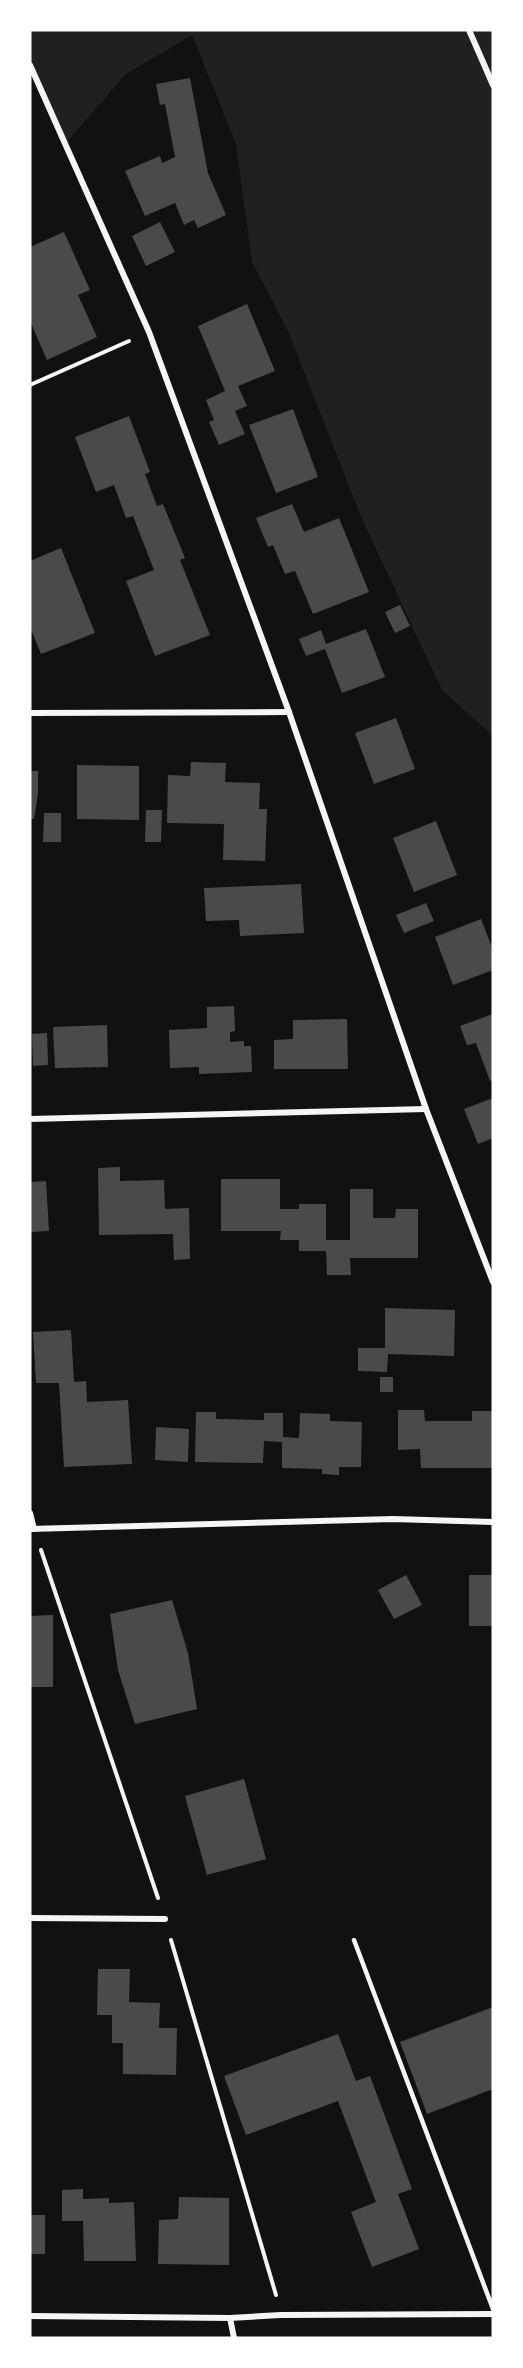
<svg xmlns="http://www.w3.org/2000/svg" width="523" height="2368" font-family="'Varela Round',sans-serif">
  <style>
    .green { fill: #202020 }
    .building { fill: #4a4a4a }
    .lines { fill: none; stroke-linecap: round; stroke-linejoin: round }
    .path { stroke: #f5f5f5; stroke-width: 4 }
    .service { stroke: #f5f5f5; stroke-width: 4.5 }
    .minor { stroke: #f5f5f5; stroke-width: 6 }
  </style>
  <rect width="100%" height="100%" fill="#111"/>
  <path class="green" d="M30 30H493V736L442 690 362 519 288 331 252 262 236 144 192 35 126 74 65 144 30 65Z"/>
  <g class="building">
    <path d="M190 78 208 173 226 215 198 228 194 220 184 225 175 203 145 216 125 171 160 156 162 163 175 157 165 104 160 105 156 84Z"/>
    <path d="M160 222 175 252 146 266 132 236Z"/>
    <path d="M64 232 90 290 78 295 97 337 47 360 30 321V247Z"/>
    <path d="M247 304 275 371 238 386 247 406 235 411 245 434 219 445 209 422 214 420 206 400 225 391 198 326Z"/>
    <path d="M293 409 318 477 276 493 249 425Z"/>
    <path d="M129 416 150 472 145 474 157 506 163 504 185 558 180 560 210 635 155 656 126 581 154 570 133 516 126 518 114 485 96 492 75 437Z"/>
    <path d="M292 504 304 532 339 518 369 592 313 614 295 571 285 574 273 545 268 547 256 518Z"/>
    <path d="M61 548 95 633 41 654 30 627V561Z"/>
    <path d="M400 605 410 626 395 633 385 612Z"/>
    <path d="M366 629 385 677 342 693 325 649 306 656 299 639 321 630 326 644Z"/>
    <path d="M396 718 415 769 374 784 355 733Z"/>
    <path d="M191 762 226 763 225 782 260 783 259 809H267L265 861 223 860 224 824 167 823 168 775 190 776Z"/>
    <path d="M77 765 139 766V820L77 819Z"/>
    <path d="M30 771H38V794L34 819H30Z"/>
    <path d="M146 810H162L161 842H145Z"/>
    <path d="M44 813H61V842H43Z"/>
    <path d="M436 821 457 875 414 892 393 838Z"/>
    <path d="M301 884 304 933 240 936 239 920 206 921 204 888Z"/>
    <path d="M426 903 434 921 404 933 396 915Z"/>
    <path d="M481 919 493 950V970L453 985 435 937Z"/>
    <path d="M234 1006 235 1031 230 1032V1042L244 1041V1046H251L252 1072 199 1074V1067L170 1068 169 1030 207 1028V1007Z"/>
    <path d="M493 1014V1080L490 1081 476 1043 467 1045 460 1026Z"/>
    <path d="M347 1019 348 1069H274V1040L293 1039V1020Z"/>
    <path d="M107 1025 108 1067 55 1068 53 1027Z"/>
    <path d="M47 1033 48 1065 33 1066 32 1034Z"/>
    <path d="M493 1098V1138L478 1144 464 1109Z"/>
    <path d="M120 1167V1181L164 1180 165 1209 189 1208 190 1259 174 1260 173 1234 99 1235 98 1168Z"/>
    <path d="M221 1179H280V1209H299V1204H326V1240H350V1189H373V1218H395L396 1209H418V1258H350L351 1275H327L326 1251H299V1240H280L281 1231H221Z"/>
    <path d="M46 1181 49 1231 30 1232V1182Z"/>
    <path d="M385 1308 455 1310 454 1356 388 1354 387 1372 358 1371V1348H385Z"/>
    <path d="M71 1330 74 1382 86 1381 87 1402 128 1400 132 1464 64 1467 59 1383H36L33 1332Z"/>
    <rect x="380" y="1377" width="13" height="15"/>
    <path d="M398 1410H424L425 1421H472V1411H493V1468H421L420 1449 398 1450Z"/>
    <path d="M196 1412H216V1419L264 1420V1413H283V1437L299 1438 300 1413 330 1414V1421L362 1422 361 1467H339V1475L322 1474V1469L282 1468V1442L264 1441 263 1463 195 1462Z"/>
    <path d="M156 1427 189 1429 188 1462 155 1460Z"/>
    <path d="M406 1575 422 1605 394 1619 378 1590Z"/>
    <rect x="469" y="1575" width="24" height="51"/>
    <path d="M172 1600 188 1653 197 1709 135 1724 118 1670 110 1614Z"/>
    <path d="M53 1615V1687H30V1616Z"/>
    <path d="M244 1779 266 1859 207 1875 185 1796Z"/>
    <path d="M98 1969H130L129 2002 160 2003 159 2028H177L176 2075 123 2074V2043H112V2015H97Z"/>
    <path d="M493 2007V2089L427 2114 400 2042Z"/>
    <path d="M338 2034 356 2081 370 2076 412 2189 398 2194 419 2249 372 2267 351 2212 376 2202 338 2101 246 2135 224 2076Z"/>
    <path d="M83 2189V2199L109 2198V2203L134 2202 136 2261H84L83 2221H62V2190Z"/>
    <path d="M179 2197 229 2198V2265L158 2264 159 2220 178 2219Z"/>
    <rect x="30" y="2215" width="15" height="39"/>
  </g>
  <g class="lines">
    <g class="path">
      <path d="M30 385 129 341"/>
      <path d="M41 1550 158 1898"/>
      <path d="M171 1940 276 2295"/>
    </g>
    <path class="service" d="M354 1940 493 2309"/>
    <g class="minor">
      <path d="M469 30 493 85"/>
      <path d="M30 65 149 332 289 712 426 1109 493 1282"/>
      <path d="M30 713 289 712"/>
      <path d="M30 1119 426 1109"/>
      <path d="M30 1513 34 1529"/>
      <path d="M30 1529 393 1519 493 1522"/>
      <path d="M30 1918 165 1919"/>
      <path d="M30 2316 230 2318 281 2315 493 2314"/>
      <path d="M230 2318 234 2338"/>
    </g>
  </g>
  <rect width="523" height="2368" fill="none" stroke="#ffffff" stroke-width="63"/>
</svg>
